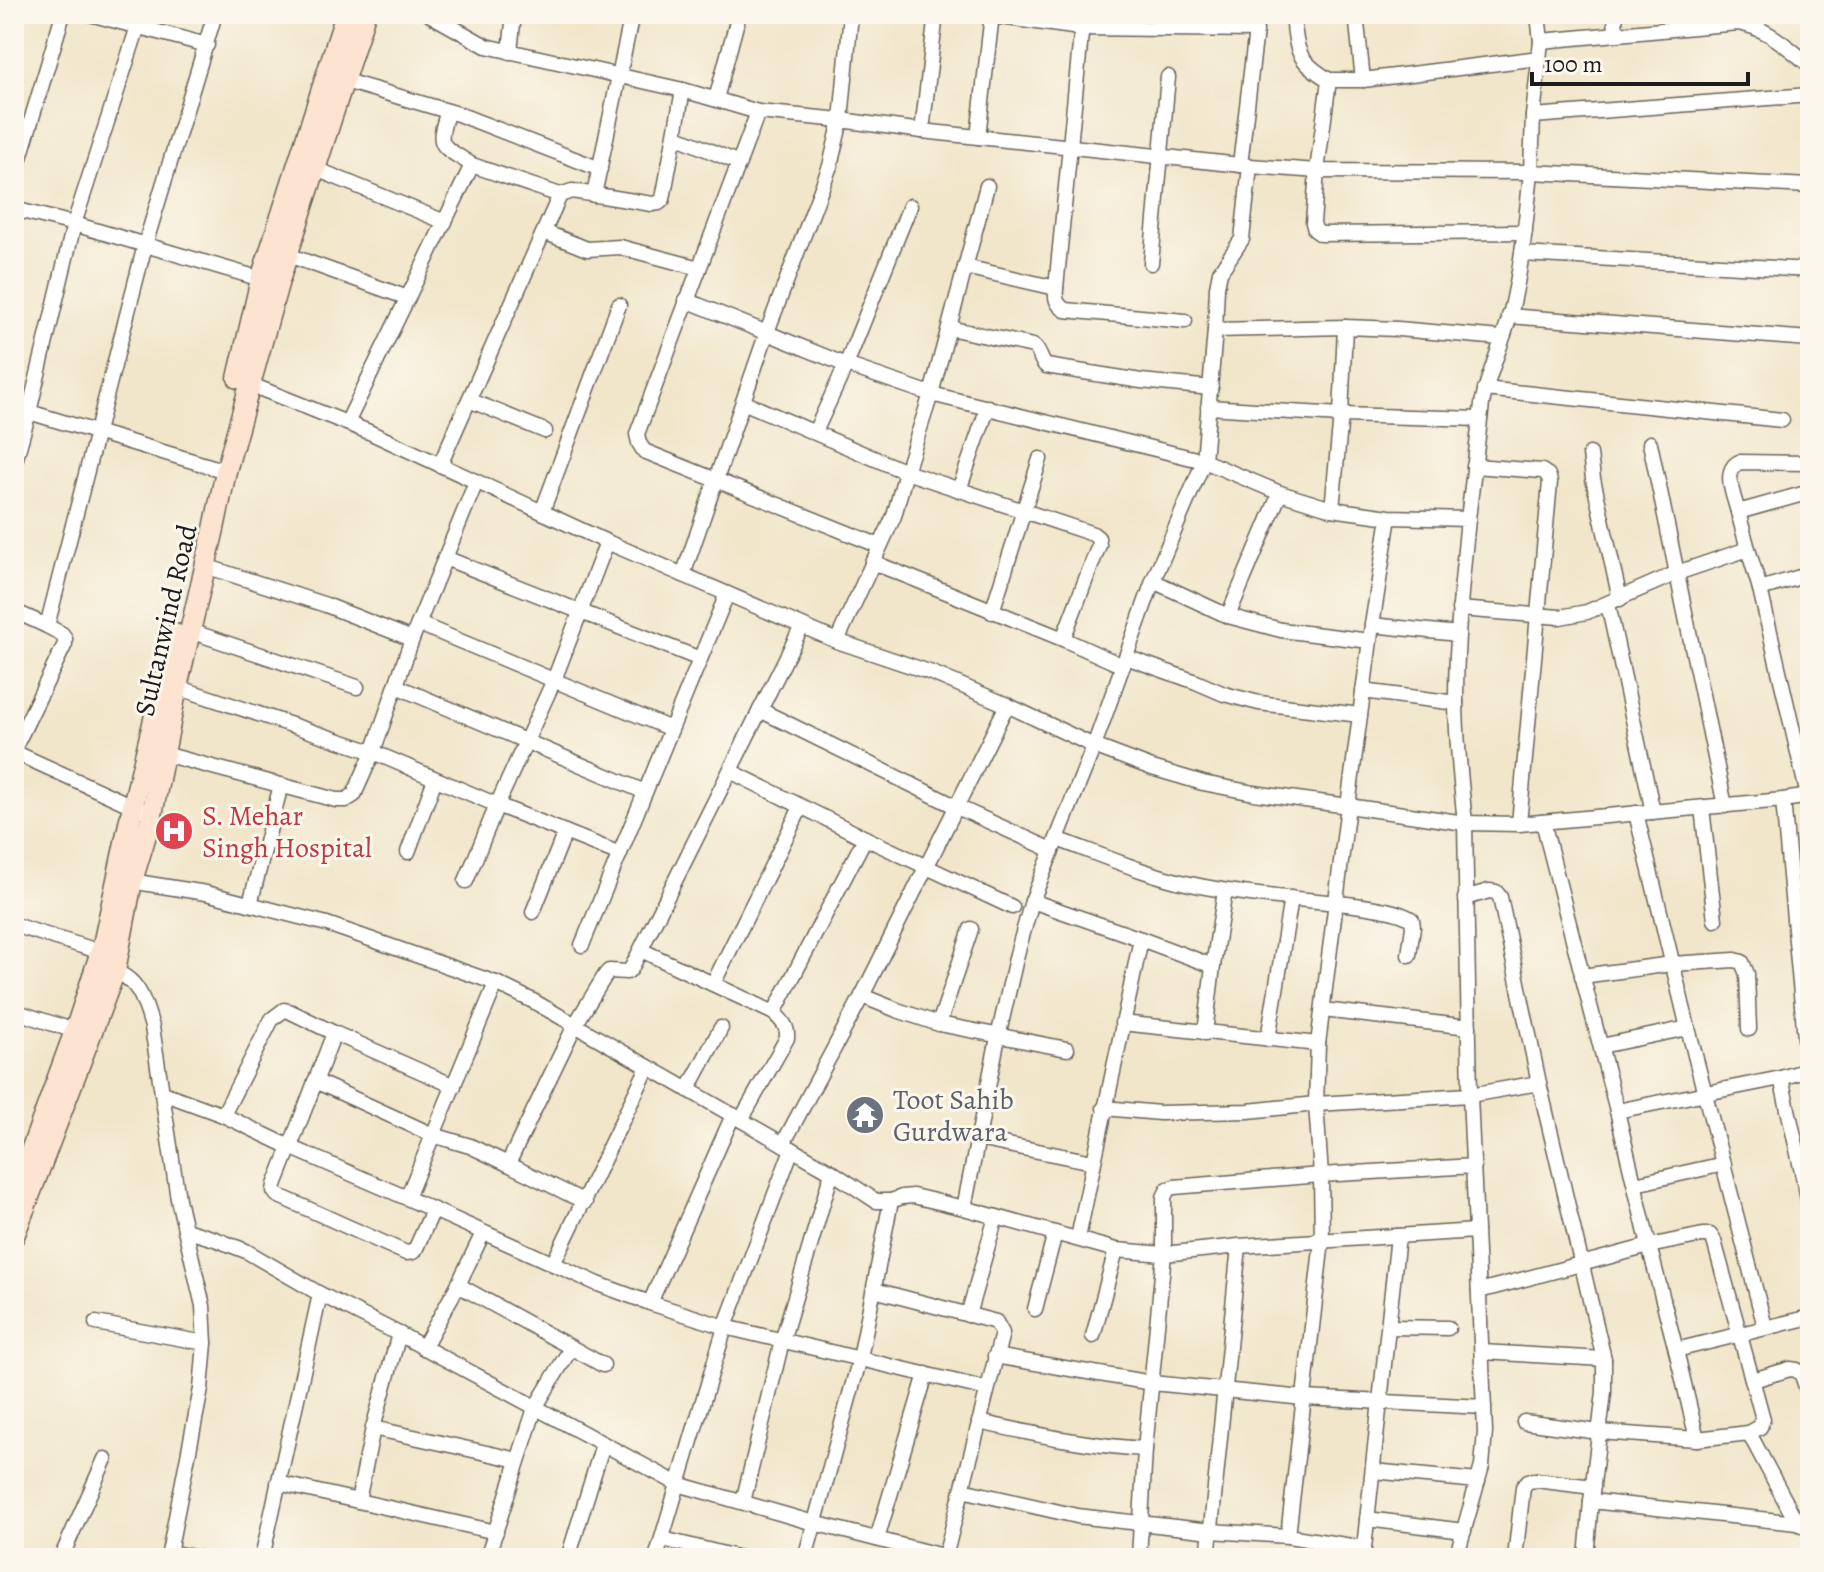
<svg xmlns="http://www.w3.org/2000/svg" width="1824" height="1572" font-family="Alegreya,serif">
  <style>
    .lines { fill: none; stroke-linecap: round; stroke-linejoin: round }
    .street-casing { stroke: #676359; stroke-width: 17 }
    .secondary-casing { stroke: #676359; stroke-width: 23 }
    .street { stroke: #fff; stroke-width: 14 }
    .secondary { stroke: #fde4d1; stroke-width: 20 }
    .labels { text-anchor: middle; stroke-width: 6; stroke-linejoin: round; paint-order: stroke }
    .street-label { font-size: 28px; fill: #1c1c1c; stroke: #fbf7ec }
    .health-label { font-size: 28px; fill: #be3a42; stroke: #fbf7ec; text-anchor: start }
    .worship-label { font-size: 28px; fill: #5b616d; stroke: #fbf7ec; text-anchor: start }
  </style>
  <rect width="100%" height="100%" fill="#fbf7ec"/>
  <filter id="ink" filterUnits="userSpaceOnUse"><feTurbulence type="fractalNoise" baseFrequency=".0125" numOctaves="2"/><feDisplacementMap in="SourceGraphic" scale="16" xChannelSelector="R" yChannelSelector="G"/><feConvolveMatrix kernelMatrix="1 2 1 2 8 2 1 2 1" color-interpolation-filters="sRGB"/></filter>
  <filter id="wash" filterUnits="userSpaceOnUse"><feTurbulence type="fractalNoise" baseFrequency=".006" numOctaves="4" result="noise"/><feDisplacementMap in="SourceGraphic" scale="32" xChannelSelector="R" yChannelSelector="G"/><feGaussianBlur stdDeviation="1.8" result="paint"/><feColorMatrix in="noise" values="0 0 0 0 0 0 0 0 0 0 0 0 0 0 0 0 0 1.4 0 .05"/><feComposite in="paint" operator="in"/></filter>
  <g filter="url(#wash)">
    <rect width="100%" height="100%" fill="#f1e6ca"/>
  </g>
  <g filter="url(#ink)">
    <g class="lines">
      <g class="street-casing">
        <g id="street">
          <path d="M90 14 207 45"/>
          <path d="M142 14 74 224 29 412 226 471"/>
          <path d="M429 14 486 46 683 90 758 112 841 120 851 14"/>
          <path d="M1083 14 1056 288C1055 298 1056 304 1065 310L1185 321"/>
          <path d="M1293 14V16L1309 14"/>
          <path d="M1356 14 1363 80"/>
          <path d="M1538 14 1541 41 1533 116 1531 172 1810 186"/>
          <path d="M1615 14 1616 33"/>
          <path d="M992 16 1080 28 1256 30 1240 165"/>
          <path d="M1293 16C1297 53 1297 60 1329 80"/>
          <path d="M1541 41 1738 23C1767 27 1788 48 1810 65"/>
          <path d="M510 52 514 14"/>
          <path d="M335 78 458 114 600 169"/>
          <path d="M716 99 739 14"/>
          <path d="M448 111C435 149 441 144 472 165"/>
          <path d="M758 112 637 434 639 443 644 451 880 546"/>
          <path d="M1533 116 1810 95"/>
          <path d="M922 131 936 14"/>
          <path d="M675 136 739 163"/>
          <path d="M978 137 992 14"/>
          <path d="M1250 166 1317 171 1531 172C1526 220 1522 268 1510 315 1502 345 1488 373 1482 404L1468 519"/>
          <path d="M316 169 445 222"/>
          <path d="M14 178 63 14"/>
          <path d="M560 195 572 191 652 204 659 203 663 199 683 90"/>
          <path d="M594 195 632 14"/>
          <path d="M14 209 74 224 268 281"/>
          <path d="M544 232 587 249 620 247 699 268"/>
          <path d="M1525 232 1321 234 1315 230 1313 223 1317 171 1329 80H1363L1539 58"/>
          <path d="M1522 254 1810 270"/>
          <path d="M288 255 408 298"/>
          <path d="M1151 263 1168 77"/>
          <path d="M965 267 1056 288"/>
          <path d="M686 300 846 365 931 394 987 186"/>
          <path d="M1509 316 1810 339"/>
          <path d="M949 328 1033 346C1041 351 1039 360 1046 366L1141 381 1211 388"/>
          <path d="M1215 330 1345 327 1398 329 1501 338"/>
          <path d="M249 384 369 432 607 542 802 626 837 641 932 673 1007 705 1094 746 1152 768 1203 783 1254 793 1348 806 1318 1044 1316 1104 1321 1175 1322 1240 1288 1536 1211 1531 1077 1516 962 1490"/>
          <path d="M1485 389 1782 420"/>
          <path d="M469 400 545 431"/>
          <path d="M743 402 906 472 1093 534 1098 538 1099 545 1063 639"/>
          <path d="M14 407 29 412 14 465"/>
          <path d="M1208 407 1341 415 1480 419"/>
          <path d="M347 423 472 165 560 195 440 465"/>
          <path d="M815 432 846 365 910 206"/>
          <path d="M1650 443 1725 806"/>
          <path d="M1590 454 1593 479 1620 599"/>
          <path d="M1474 466 1542 471 1548 475 1550 482 1519 824"/>
          <path d="M476 482 412 639 373 752 497 805 620 854"/>
          <path d="M959 490 988 407"/>
          <path d="M1280 493 1228 616 1281 630 1370 641"/>
          <path d="M1332 509 1341 415 1345 327"/>
          <path d="M542 512 619 305"/>
          <path d="M1738 512C1734 496 1722 471 1739 462L1810 463"/>
          <path d="M1748 549 1738 512 1810 492"/>
          <path d="M445 558 700 659"/>
          <path d="M872 562 1063 639 1123 666"/>
          <path d="M205 566 326 605 412 639"/>
          <path d="M683 575 767 332 830 166 841 120 922 131 1250 166 1242 239 1220 272 1217 287 1215 330 1204 461 1280 493 1332 509 1389 517 1372 625 1348 806 1465 823C1461 782 1456 741 1456 699 1456 639 1462 579 1468 519L1389 517"/>
          <path d="M1153 581 1228 616"/>
          <path d="M1760 589 1810 574"/>
          <path d="M1608 604 1653 812"/>
          <path d="M1459 609 1560 617 1587 612 1677 573 1748 549 1760 589 1808 796"/>
          <path d="M14 611 47 626"/>
          <path d="M992 612 1040 459"/>
          <path d="M419 624 671 729"/>
          <path d="M1372 625 1458 634"/>
          <path d="M190 631 357 687"/>
          <path d="M837 641 894 516 906 472 931 394 1204 461 1153 581 1094 746 1032 901 1017 954 998 1037 964 1208"/>
          <path d="M1126 657 1196 682 1224 694 1259 703 1360 715"/>
          <path d="M396 686 645 792"/>
          <path d="M1363 691 1456 703"/>
          <path d="M760 710 957 807 1052 850"/>
          <path d="M14 749 65 644V638L62 634 47 626 145 245 215 14"/>
          <path d="M14 752 141 810"/>
          <path d="M164 754 336 800H346L354 795 373 752 177 687"/>
          <path d="M730 771 865 838 1012 907"/>
          <path d="M1702 808 1715 920"/>
          <path d="M1636 813 1688 1028"/>
          <path d="M1543 822 1617 1111"/>
          <path d="M1057 839C1101 855 1144 874 1190 884 1232 893 1275 897 1317 901 1337 903 1399 908 1412 920L1413 927 1409 955"/>
          <path d="M408 852 435 779"/>
          <path d="M124 880 206 893 327 924 496 983 533 1001 832 1172 876 1201H891L902 1197 913 1196 964 1208 1116 1250 1164 1254 1239 1246 1208 1558"/>
          <path d="M466 881 497 805 554 680 607 542"/>
          <path d="M1465 898 1489 891 1496 892 1500 897 1539 1083"/>
          <path d="M1032 901 1141 939 1078 1238"/>
          <path d="M250 904 281 785"/>
          <path d="M533 912 565 832"/>
          <path d="M14 925 101 952"/>
          <path d="M1141 939 1213 966 1205 1033"/>
          <path d="M582 945 727 594"/>
          <path d="M641 950 774 1013 865 838"/>
          <path d="M1213 966 1225 891"/>
          <path d="M109 970C138 976 145 1002 152 1027L178 1199 203 1306 205 1343 201 1389 168 1558"/>
          <path d="M1582 976 1672 964 1735 960 1742 962 1747 974 1749 1029"/>
          <path d="M713 984 801 807"/>
          <path d="M862 996 897 1010 939 1024 1067 1049"/>
          <path d="M1323 1010 1469 1027"/>
          <path d="M14 1011 75 1031"/>
          <path d="M1122 1023 1318 1044"/>
          <path d="M939 1024 971 929"/>
          <path d="M334 1033 454 1086"/>
          <path d="M1268 1039 1291 898"/>
          <path d="M1601 1046 1688 1028 1765 1327"/>
          <path d="M1781 1078 1808 1070 1783 800"/>
          <path d="M315 1081 433 1135 470 1146 508 1164"/>
          <path d="M688 1090 721 1028"/>
          <path d="M163 1093 223 1115 290 1147 275 1185 274 1191 277 1195 406 1253 413 1252 416 1248 433 1210"/>
          <path d="M1104 1108 1160 1113 1248 1111 1316 1104 1470 1095 1539 1083 1604 1359"/>
          <path d="M223 1115 272 1019 284 1010 289 1011 334 1033 290 1147 407 1198 598 1284 650 1303 725 1327 987 1389"/>
          <path d="M741 1120 787 1038C788 1026 782 1021 774 1013"/>
          <path d="M978 1139 1093 1162"/>
          <path d="M783 1144 862 996 1007 705"/>
          <path d="M1635 1184 1724 1164"/>
          <path d="M407 1198 496 983"/>
          <path d="M585 1202 508 1164 575 1025 606 974 609 971 627 972 631 969 802 626"/>
          <path d="M185 1230 215 1239 246 1251 320 1294 399 1334 678 1484 814 1523 950 1558"/>
          <path d="M1239 1246 1476 1231"/>
          <path d="M553 1264 648 1067"/>
          <path d="M458 1285 603 1365"/>
          <path d="M874 1290 996 1322 1002 1333 945 1557"/>
          <path d="M1479 1291 1649 1246 1617 1111 1781 1078 1810 1208"/>
          <path d="M650 1303 733 1115"/>
          <path d="M1035 1309 1055 1233"/>
          <path d="M968 1315 996 1217"/>
          <path d="M96 1323 205 1343"/>
          <path d="M1389 1327 1448 1328"/>
          <path d="M1093 1336 1116 1250"/>
          <path d="M423 1348 458 1285 483 1233"/>
          <path d="M1676 1350 1649 1246 1703 1235H1710L1714 1241 1763 1419 1760 1427 1749 1433"/>
          <path d="M1482 1352 1604 1359V1392L1591 1501"/>
          <path d="M995 1356 1152 1383 1304 1398 1484 1407"/>
          <path d="M1753 1380 1790 1369 1797 1370 1802 1375 1810 1399"/>
          <path d="M979 1422C1034 1434 1088 1446 1145 1449"/>
          <path d="M1524 1422 1599 1432 1697 1439 1749 1433 1797 1523 1810 1513"/>
          <path d="M373 1428 518 1460"/>
          <path d="M1697 1439 1676 1350 1810 1317"/>
          <path d="M1373 1471 1478 1481"/>
          <path d="M278 1483 358 1501 373 1428 399 1334"/>
          <path d="M358 1501 496 1532"/>
          <path d="M743 1502 782 1341 832 1172"/>
          <path d="M1367 1519 1464 1531"/>
          <path d="M1288 1536 1364 1548 1398 1236"/>
          <path d="M663 1539 740 1558"/>
          <path d="M877 1539 926 1374"/>
          <path d="M169 1552 198 1558"/>
          <path d="M61 1558 105 1459"/>
          <path d="M262 1558 320 1294"/>
          <path d="M487 1558 535 1408 571 1348"/>
          <path d="M568 1558 603 1444"/>
          <path d="M656 1558 725 1327 792 1149"/>
          <path d="M805 1558 860 1358 891 1201"/>
          <path d="M1139 1558 1145 1449 1164 1254V1197L1168 1189 1174 1187 1321 1175 1474 1166"/>
          <path d="M1456 1558 1482 1466 1485 1432 1470 1095 1465 823 1519 824 1783 800 1810 796"/>
          <path d="M1515 1558 1523 1487 1528 1481 1536 1480 1593 1487"/>
          <path d="M1586 1558 1591 1501 1797 1523 1810 1528"/>
        </g>
      </g>
      <g class="secondary-casing">
        <g id="secondary">
          <path d="M238 378 261 279 346 14"/>
          <path d="M14 1197 75 1031 103 945 133 805 175 634"/>
          <path d="M14 1236 115 971 132 881 152 815 177 687 214 529 226 471 278 284 365 14"/>
        </g>
      </g>
      <use href="#street" class="street"/>
      <use href="#secondary" class="secondary"/>
    </g>
  </g>
  <defs>
    <g id="hospital-disc" transform="scale(2)"><circle r="9.5" fill="#e0444e" stroke="#fbf7ec"/><path d="M-5-5h3v3.5h4V-5h3V5h-3V1.5h-4V5h-3Z" fill="#fff"/></g>
    <g id="temple-disc" transform="scale(2)"><circle r="9.5" fill="#6b7280" stroke="#fbf7ec"/><path d="M0-6L5-2H3V0L6.5 2.5H4V6H1.5V3h-3V6H-4V2.5H-6.5L-3 0V-2H-5Z" fill="#fff"/></g>
  </defs>
  <g fill-rule="evenodd">
    <use href="#hospital-disc" x="174" y="831"/>
    <use href="#temple-disc" x="865" y="1115"/>
  </g>
  <g class="labels">
    <g class="street-label">
      <text transform="translate(165 620) rotate(-77)" y="10">Sultanwind Road</text>
    </g>
    <g class="health-label">
      <text x="202" y="825">S. Mehar<tspan x="202" dy="32">Singh Hospital</tspan></text>
    </g>
    <g class="worship-label">
      <text x="893" y="1109">Toot Sahib<tspan x="893" dy="32">Gurdwara</tspan></text>
    </g>
  </g>
  <rect width="1824" height="1572" fill="none" stroke="#fbf7ec" stroke-width="48"/>
  <path d="M1532 72v12h216v-12" fill="none" stroke="#1c1c1c" stroke-width="4"/>
  <text x="1544" y="72" font-size="24" fill="#1c1c1c" stroke="#fbf7ec" stroke-width="6" paint-order="stroke">100 m</text>
</svg>
